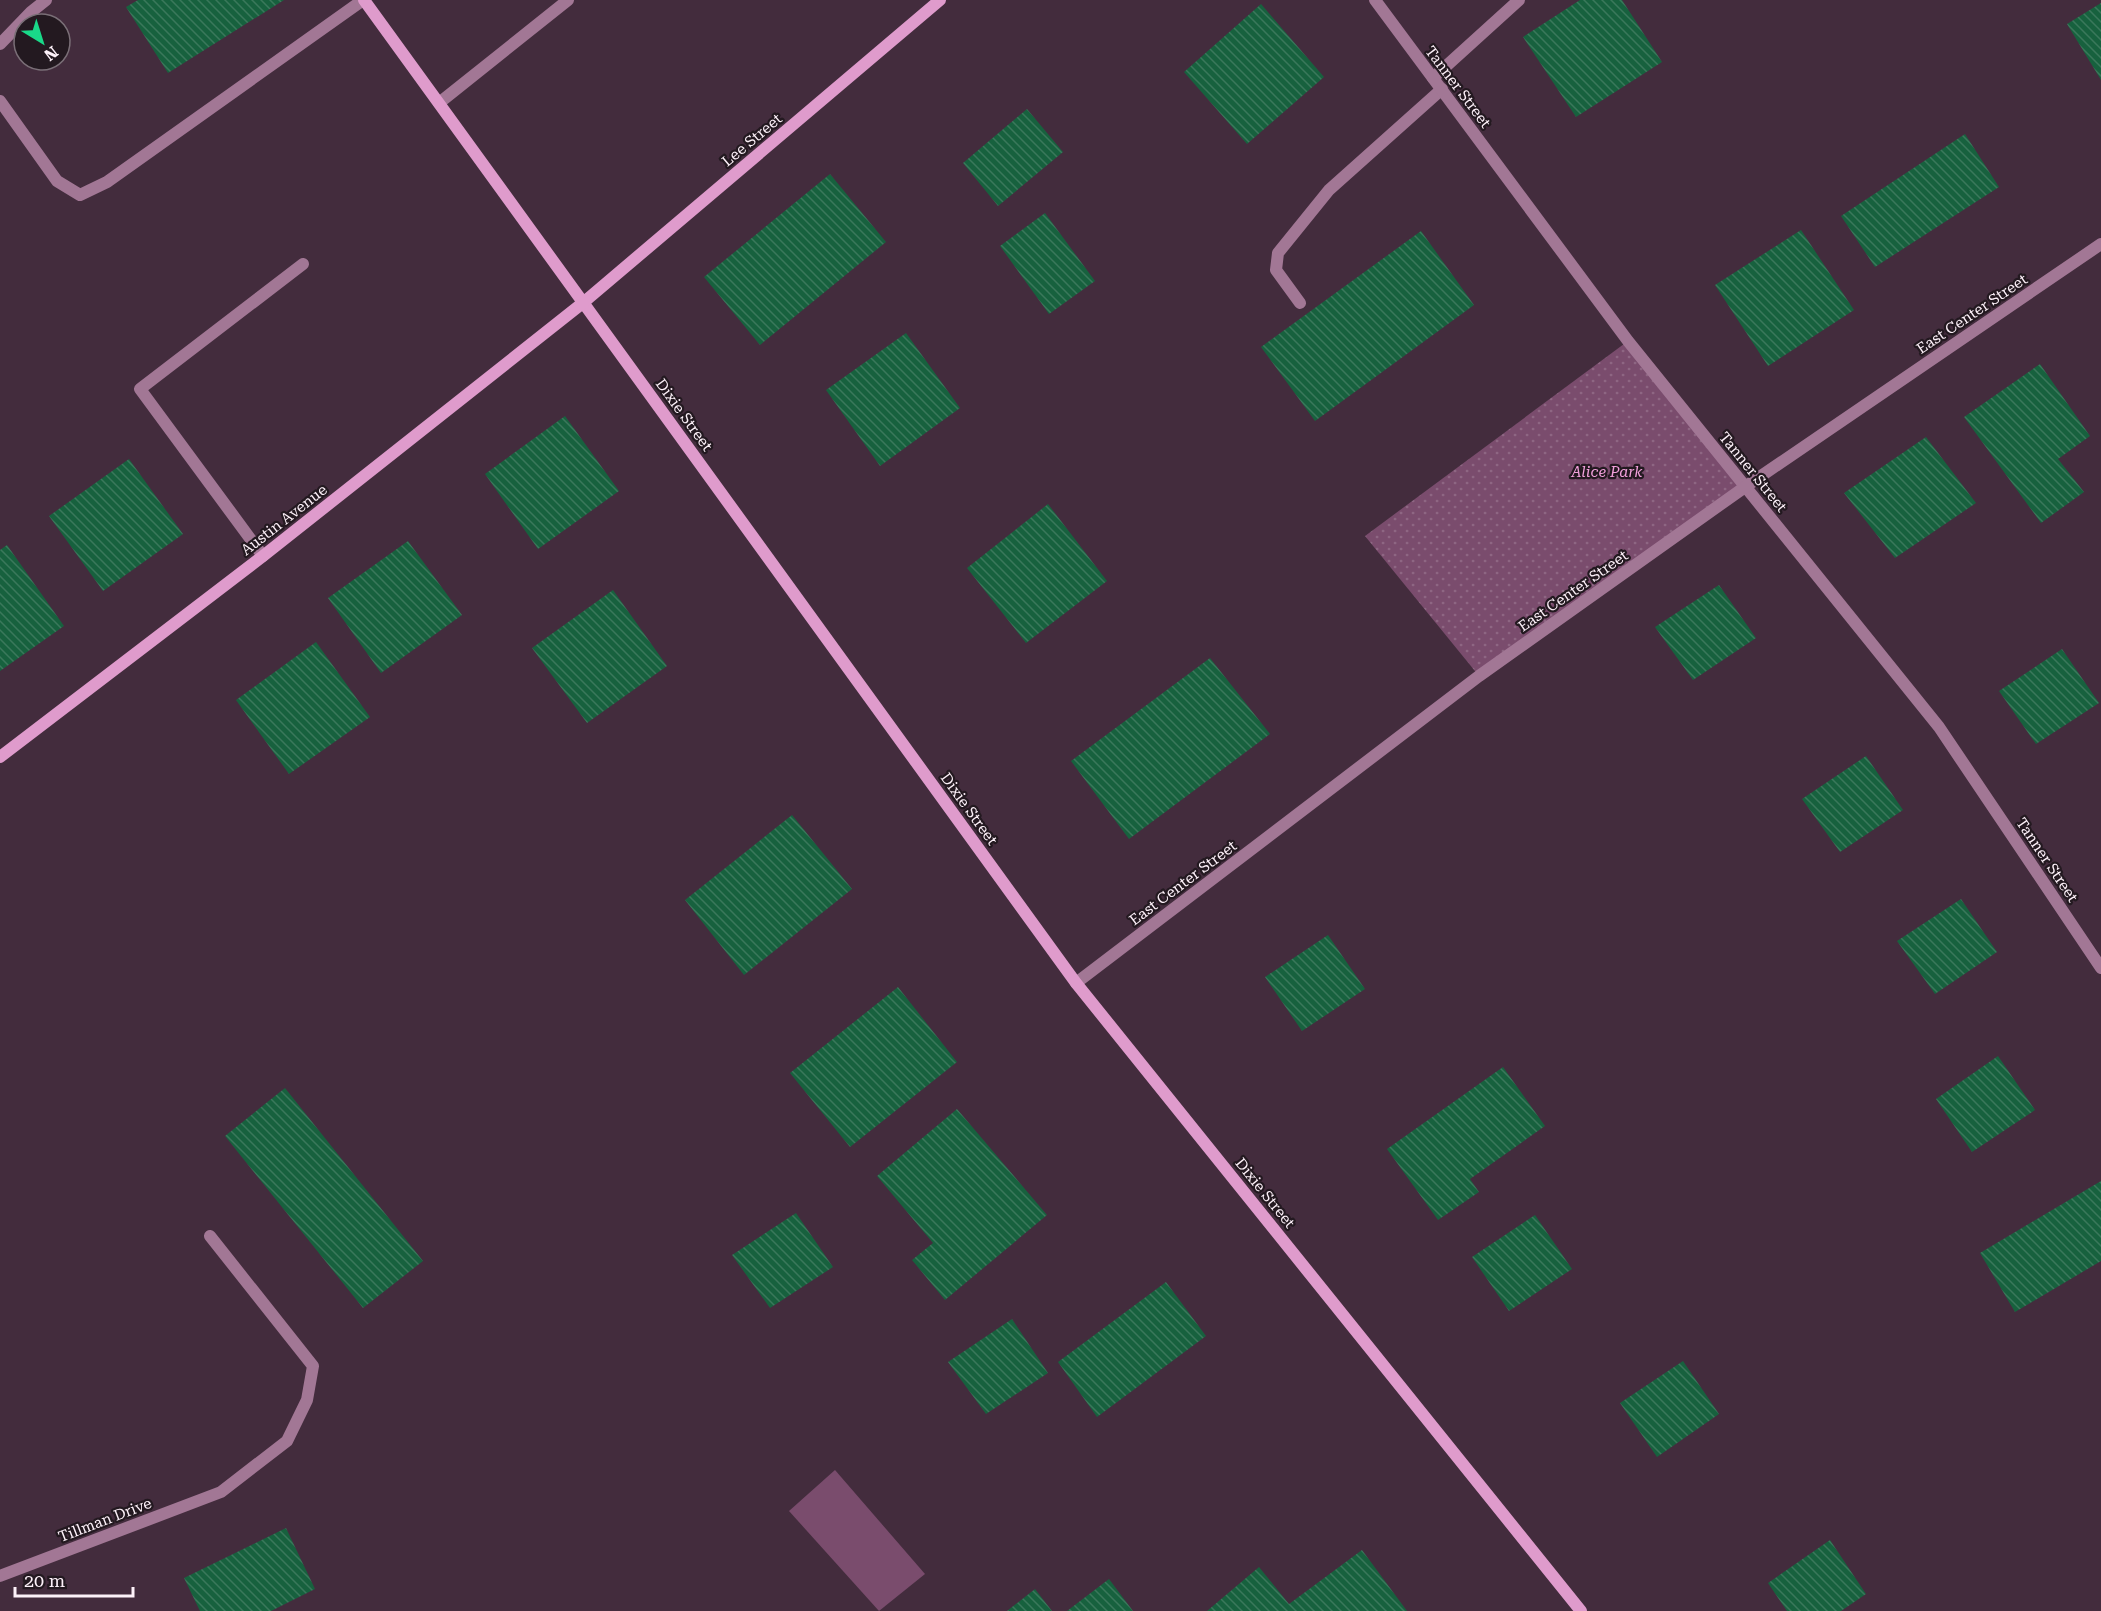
<svg xmlns="http://www.w3.org/2000/svg" width="2101" height="1611" font-family="'Roboto Serif',serif">
  <style>
    .grass { fill: url(#grass-dots) }
    .garden { fill: #7a4c6d }
    .building { fill: url(#building-back-hatch) }
    .lines { fill: none; stroke-linecap: round; stroke-linejoin: round }
    .lane { stroke: #a27795; stroke-width: 12 }
    .street { stroke: #a27795; stroke-width: 12 }
    .secondary { stroke: #df9bcc; stroke-width: 12 }
    .labels { text-anchor: middle; stroke-width: 4.5; stroke-linejoin: round; paint-order: stroke }
    .street-label { font-size: 15px; fill: #fdf1f9; stroke: #231920 }
    .park-label { font-size: 15px; font-style: italic; fill: #f1a0db; stroke: #231920 }
  </style>
  <defs>
    <pattern id="grass-dots" width="8" height="8" patternUnits="userSpaceOnUse" patternTransform="scale(1.5)"><rect width="8" height="8" fill="#7a4c6d"/><path d="M2 2h.1M6 6h.1" fill="none" stroke="#8e6683" stroke-width="1.8" stroke-linecap="round"/></pattern>
    <pattern id="building-back-hatch" width="6" height="6" patternUnits="userSpaceOnUse" patternTransform="scale(1.5)"><rect width="6" height="6" fill="#17613e"/><path d="M-1 5l2 2M0 0l6 6M5-1l2 2" fill="none" stroke="#3a785b"/></pattern>
  </defs>
  <rect width="100%" height="100%" fill="#432c3d"/>
  <path class="grass" d="M1628 341 1745 487 1479 676 1365 536Z"/>
  <path class="garden" d="M835 1470 925 1574 879 1611 789 1511Z"/>
  <g class="building">
    <path d="M138 0H284L168 73 126 7Z"/>
    <path d="M1580 0H1622L1662 62 1576 117 1523 37Z"/>
    <path d="M2101 3V80L2067 24Z"/>
    <path d="M1261 4 1324 77 1247 144 1184 72Z"/>
    <path d="M1027 109 1063 152 998 206 963 163Z"/>
    <path d="M1965 134 1999 187 1875 267 1841 216Z"/>
    <path d="M830 174 886 242 760 345 704 277Z"/>
    <path d="M1045 213 1095 281 1049 314 1000 246Z"/>
    <path d="M1801 230 1854 310 1768 366 1715 285Z"/>
    <path d="M1421 231 1474 305 1315 421 1261 347Z"/>
    <path d="M906 333 960 408 880 466 826 390Z"/>
    <path d="M2040 364 2090 436 2058 459 2084 492 2041 523 1964 417Z"/>
    <path d="M565 416 619 491 538 549 485 474Z"/>
    <path d="M1926 437 1976 503 1895 558 1844 493Z"/>
    <path d="M129 459 183 534 103 591 49 516Z"/>
    <path d="M1048 504 1107 581 1026 643 967 568Z"/>
    <path d="M408 541 462 615 381 673 328 598Z"/>
    <path d="M7 545 64 626 0 671V550Z"/>
    <path d="M1719 585 1756 638 1693 680 1655 627Z"/>
    <path d="M613 590 667 666 587 723 532 648Z"/>
    <path d="M316 642 370 717 289 774 236 700Z"/>
    <path d="M2062 649 2099 703 2036 744 1999 691Z"/>
    <path d="M1210 658 1270 734 1129 839 1071 761Z"/>
    <path d="M1866 756 1903 810 1840 852 1802 799Z"/>
    <path d="M792 815 852 889 744 975 685 900Z"/>
    <path d="M1961 899 1997 952 1935 994 1897 941Z"/>
    <path d="M1328 935 1365 989 1302 1031 1265 977Z"/>
    <path d="M898 987 957 1062 850 1147 790 1073Z"/>
    <path d="M1998 1056 2035 1110 1972 1152 1936 1099Z"/>
    <path d="M1503 1067 1545 1126 1470 1179 1479 1192 1438 1220 1387 1149Z"/>
    <path d="M285 1088 423 1261 363 1308 225 1136Z"/>
    <path d="M957 1109 1047 1215 945 1300 912 1260 933 1243 877 1176Z"/>
    <path d="M2101 1181V1261L2015 1312 1980 1253Z"/>
    <path d="M796 1213 833 1267 770 1308 732 1255Z"/>
    <path d="M1535 1215 1572 1269 1509 1311 1472 1257Z"/>
    <path d="M1166 1282 1206 1336 1097 1417 1058 1362Z"/>
    <path d="M1012 1319 1048 1373 986 1414 948 1362Z"/>
    <path d="M1683 1361 1719 1414 1657 1457 1620 1403Z"/>
    <path d="M286 1528 315 1589 271 1611H200L184 1578Z"/>
    <path d="M1830 1540 1866 1594 1841 1611H1787L1768 1583Z"/>
    <path d="M1362 1550 1407 1611H1207L1259 1567 1289 1604Z"/>
    <path d="M1109 1579 1133 1611H1067Z"/>
    <path d="M1035 1589 1052 1611H1007Z"/>
  </g>
  <g class="lines">
    <g class="lane">
      <path d="M0 44 31 12 46 0"/>
      <path d="M1433 78 1519 0"/>
      <path d="M0 101 57 181 80 195 107 182 363 0"/>
      <path d="M439 103 568 0"/>
      <path d="M1300 303 1276 270 1278 253 1329 190 1442 89"/>
      <path d="M263 556 140 389 303 264"/>
    </g>
    <g class="street">
      <path d="M1375 0 1628 341 1939 727 2101 968"/>
      <path d="M1076 983 1479 676 1745 487 2101 244"/>
      <path d="M0 1576 221 1492 287 1441 307 1400 313 1366 210 1236"/>
    </g>
    <g class="secondary">
      <path d="M364 0 1076 983 1581 1611"/>
      <path d="M0 757 263 556 584 302 940 0"/>
    </g>
  </g>
  <g class="labels">
    <g class="street-label">
      <text transform="translate(1458 87) rotate(53)" y="5">Tanner Street</text>
      <text transform="translate(752 140) rotate(-40)" y="5">Lee Street</text>
      <text transform="translate(1972 314) rotate(-34)" y="5">East Center Street</text>
      <text transform="translate(684 415) rotate(54)" y="5">Dixie Street</text>
      <text transform="translate(1753 472) rotate(51)" y="5">Tanner Street</text>
      <text transform="translate(284 520) rotate(-38)" y="5">Austin Avenue</text>
      <text transform="translate(1573 591) rotate(-35)" y="5">East Center Street</text>
      <text transform="translate(969 809) rotate(54)" y="5">Dixie Street</text>
      <text transform="translate(2047 860) rotate(56)" y="5">Tanner Street</text>
      <text transform="translate(1183 883) rotate(-37)" y="5">East Center Street</text>
      <text transform="translate(1265 1193) rotate(51)" y="5">Dixie Street</text>
      <text transform="translate(105 1520) rotate(-21)" y="5">Tillman Drive</text>
    </g>
    <g class="park-label">
      <text x="1607" y="477">Alice Park</text>
    </g>
  </g>
  <g transform="translate(42 42) rotate(142)"><circle r="28" fill="#231920" stroke="#7a6f77" stroke-width="1.5"/>
  <path d="M0-4.5L10 22L0 15L-10 22Z" fill="#19d989"/>
  <text y="-9" font-size="16" font-weight="bold" text-anchor="middle" fill="#fdf1f9">N</text>
  </g>
  <path d="M15 1587v9h118v-9" fill="none" stroke="#fdf1f9" stroke-width="3"/>
  <text x="24" y="1587" font-size="18" fill="#fdf1f9" stroke="#231920" stroke-width="4.5" paint-order="stroke">20 m</text>
</svg>
